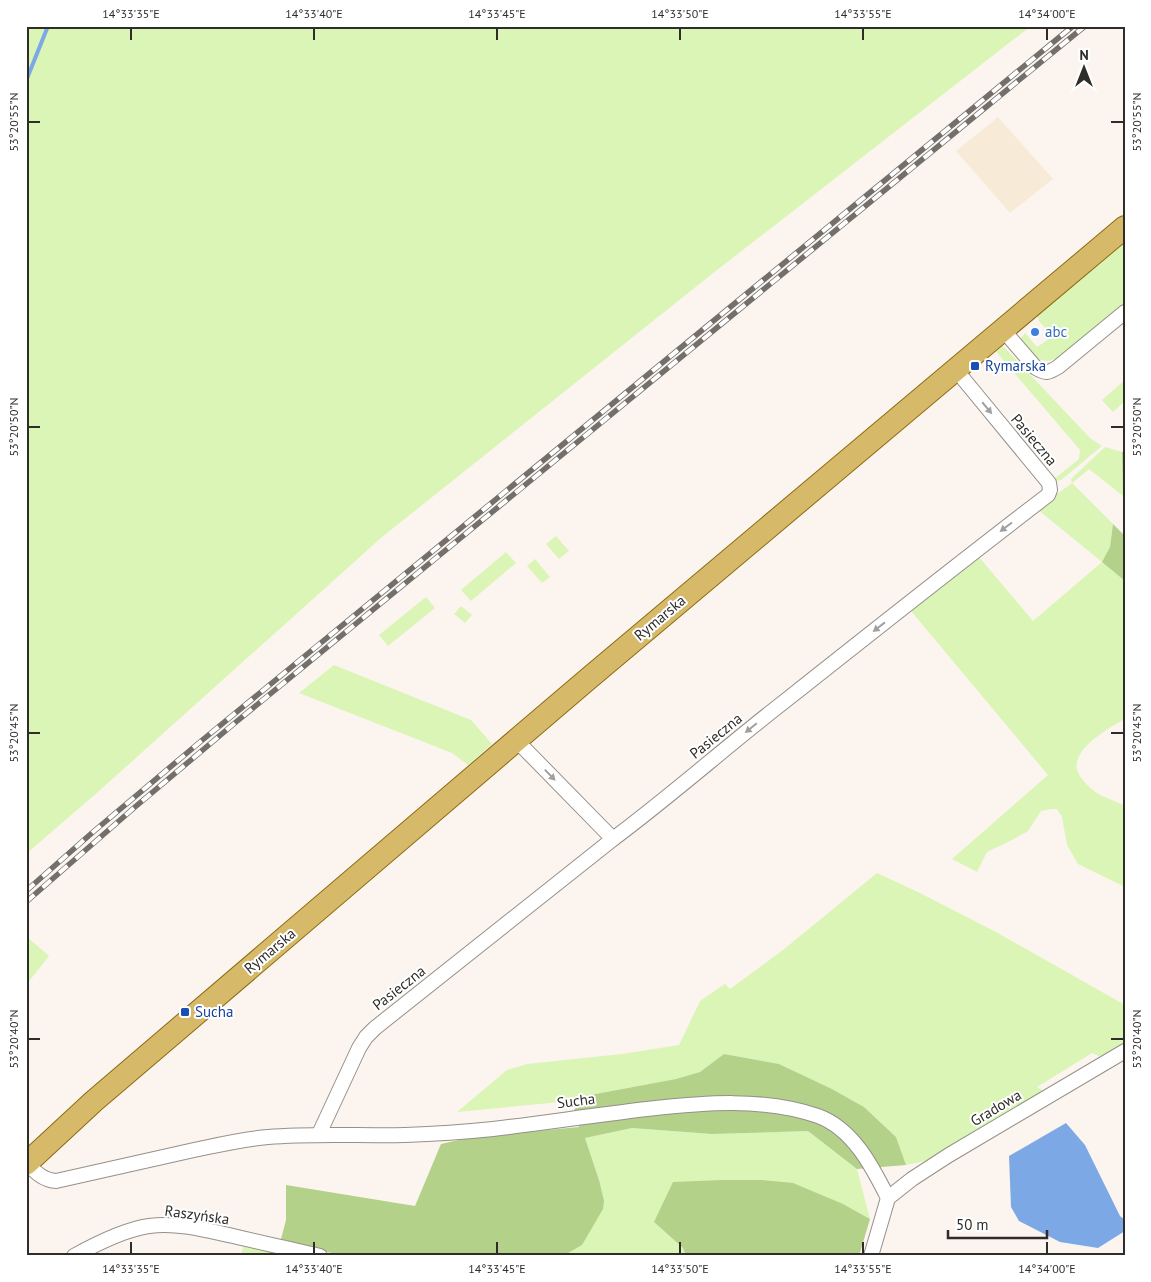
<svg xmlns="http://www.w3.org/2000/svg" width="1151" height="1282" font-family="'PT Sans',sans-serif">
  <style>
    .industrial { fill: #f7ebd7 }
    .green { fill: #daf5b6 }
    .forest { fill: #b3d189 }
    .water { fill: #7ca9e5 }
    .lines { fill: none; stroke-linecap: round; stroke-linejoin: round }
    .stream { stroke: #7ca9e5; stroke-width: 4 }
    .minor-casing { stroke: #95908a; stroke-width: 16 }
    .primary-casing { stroke: #8b6b12; stroke-width: 24 }
    .minor { stroke: #fff; stroke-width: 14 }
    .primary { stroke: #d7ba69; stroke-width: 22 }
    .rail-casing { stroke: #736f6b; stroke-width: 5.5 }
    .rail { stroke: #fff; stroke-width: 4; stroke-dasharray: 11; stroke-linecap: butt }
    .oneway { fill: #a1a09f }
    .ticks { fill: none; stroke: #2f2d2a; stroke-width: 2 }
    .shop-dot { fill: #3f7fe0; stroke: #fff; stroke-width: 2 }
    .transit-dot { fill: #1a4fb4; stroke: #fff; stroke-width: 2 }
    .labels { text-anchor: middle; stroke-width: 4; stroke-linejoin: round; paint-order: stroke }
    .shop-label { font-size: 15px; fill: #366cbe; stroke: #fff; text-anchor: start }
    .transit-label { font-size: 15px; fill: #164399; stroke: #fff; text-anchor: start }
    .street-label { font-size: 15px; fill: #2f2d2a; stroke: #fff }
    .neatline { fill: none; stroke: #2f2d2a; stroke-width: 2 }
    .ticks-label { font-size: 12px; text-anchor: middle; fill: #2f2d2a }
  </style>
  <rect width="100%" height="100%" fill="#fcf5ef"/>
  <path class="industrial" d="M998 117 1053 179 1010 213 956 151Z"/>
  <g class="green">
    <path d="M26 26H1031L712 274 382 537 99 791 26 854Z"/>
    <path d="M1125 238V305L1058 358 1048 361 1037 359 1020 339 1025 333 1037 347 1049 339 1044 332 1046 329 1038 320 1039 319 1034 313Z"/>
    <path d="M1003 346 1090 438 1102 446 1061 480 1056 481 1054 479 1079 459 1080 450 999 355 996 351Z"/>
    <path d="M1125 380V401L1113 412 1102 400Z"/>
    <path d="M1105 447 1122 452 1123 496 1089 469 1072 483 1113 524 1110 547 1102 562 1125 581V719C1110 727 1081 744 1077 762 1074 774 1088 786 1097 793 1105 798 1116 801 1125 806V887L1078 864 1067 845 1062 817 1057 809H1051L1041 811 1028 831 1014 839 987 852 977 872 952 859 1048 775 911 611 979 557 1033 621 1102 562 1037 509 1072 483 1071 479Z"/>
    <path d="M556 536 569 551 559 559 546 544Z"/>
    <path d="M506 552 516 563 471 601 461 590Z"/>
    <path d="M535 559 550 577 542 583 527 566Z"/>
    <path d="M426 597 435 608 388 646 379 635Z"/>
    <path d="M461 606 472 615 465 623 454 614Z"/>
    <path d="M334 665 471 720 492 744 468 765 452 753 299 693Z"/>
    <path d="M877 873 920 893 996 932 1125 1005V1047L1105 1059 1092 1053 1037 1087 1047 1093 925 1161 906 1165 896 1137 864 1107 832 1089 779 1064 724 1054 700 1072 676 1079 586 1096 582 1100 457 1112 507 1070 527 1064 622 1054 679 1045 700 1001 725 984 730 989 783 950Z"/>
    <path d="M26 936 49 956 26 985Z"/>
    <path d="M632 1128 712 1134 808 1131 857 1169 870 1219 843 1204 654 1222 683 1248 686 1256H563L582 1245 599 1180 585 1138Z"/>
    <path d="M244 1243 298 1256H241Z"/>
  </g>
  <g class="forest">
    <path d="M1125 451V497L1123 496 1122 452Z"/>
    <path d="M1113 524 1125 536V581L1102 562 1110 547Z"/>
    <path d="M724 1054 779 1064 832 1089 864 1107 896 1137 906 1165 857 1169 808 1131 712 1134 632 1128 585 1138 599 1180 604 1201 603 1209 582 1245 563 1256H342L281 1239 286 1220V1185L415 1206 441 1144 472 1137 579 1127 574 1110 585 1096 676 1079 700 1072Z"/>
    <path d="M722 1180H762L793 1183 843 1204 870 1219 859 1256H686L683 1248 654 1222 673 1182Z"/>
  </g>
  <path class="water" d="M1066 1123 1085 1145 1120 1216 1125 1220V1231L1098 1248 1060 1242 1019 1221 1011 1207 1009 1156Z"/>
  <g class="lines">
    <path class="stream" d="M26 81 48 26"/>
    <g class="minor-casing">
      <g id="minor">
        <path d="M1003 330 1036 368C1046 374 1048 373 1058 367L1125 312"/>
        <path d="M516 740 613 839"/>
        <path d="M319 1134 359 1048 366 1037 375 1028 613 839C672 795 727 746 785 701 872 632 959 563 1048 495L1050 490 1049 483 956 370"/>
        <path d="M27 1163C35 1172 43 1180 56 1181 102 1171 148 1160 194 1150 218 1145 243 1139 268 1137 314 1133 359 1136 405 1135 434 1134 464 1132 493 1129 544 1123 595 1115 647 1109 703 1103 763 1097 818 1116 853 1129 872 1166 888 1198L871 1256"/>
        <path d="M888 1198 912 1179 949 1155 1125 1051"/>
        <path d="M74 1256C94 1245 127 1229 149 1226 177 1222 206 1230 233 1236 262 1243 291 1249 320 1256"/>
      </g>
    </g>
    <g class="primary-casing">
      <path id="primary" d="M26 1164 94 1101 588 679 1125 227"/>
    </g>
    <use href="#minor" class="minor"/>
    <use href="#primary" class="primary"/>
    <g class="rail-casing">
      <g id="rail">
        <path d="M26 891 93 832 200 742 1073 26"/>
        <path d="M26 902 135 807 236 722 1085 26"/>
      </g>
    </g>
    <use href="#rail" class="rail"/>
  </g>
  <defs><path id="oneway-solid" d="M-6-.8H1V-3.2L6.5 0L1 3.2V.8H-6Z" transform="scale(1.25)"/></defs>
  <g class="oneway">
    <use href="#oneway-solid" transform="translate(987 408) rotate(50)"/>
    <use href="#oneway-solid" transform="translate(1006 527) rotate(143)"/>
    <use href="#oneway-solid" transform="translate(879 627) rotate(142)"/>
    <use href="#oneway-solid" transform="translate(751 728) rotate(141)"/>
    <use href="#oneway-solid" transform="translate(550 775) rotate(46)"/>
  </g>
  <path class="ticks" d="M131 28V40M314 28V40M497 28V40M680 28V40M863 28V40M1047 28V40M28 122H40M1111 122H1124M28 427H40M1111 427H1124M28 733H40M1111 733H1124M28 1039H40M1111 1039H1124M131 1242V1254M314 1242V1254M497 1242V1254M680 1242V1254M863 1242V1254M1047 1242V1254"/>
  <circle class="shop-dot" cx="1035" cy="332" r="5"/>
  <g class="transit-dot">
    <rect x="970" y="361" width="10" height="10" rx="2.5"/>
    <rect x="180" y="1007" width="10" height="10" rx="2.5"/>
  </g>
  <g class="labels">
    <g class="shop-label">
      <text x="1045" y="337">abc</text>
    </g>
    <g class="transit-label">
      <text x="985" y="371">Rymarska</text>
      <text x="195" y="1017">Sucha</text>
    </g>
    <g class="street-label">
      <text transform="translate(1034 440) rotate(50)" y="5">Pasieczna</text>
      <text transform="translate(660 618) rotate(-40)" y="5">Rymarska</text>
      <text transform="translate(716 736) rotate(-39)" y="5">Pasieczna</text>
      <text transform="translate(270 951) rotate(-40)" y="5">Rymarska</text>
      <text transform="translate(399 988) rotate(-38)" y="5">Pasieczna</text>
      <text transform="translate(576 1101) rotate(-7)" y="5">Sucha</text>
      <text transform="translate(996 1108) rotate(-31)" y="5">Gradowa</text>
      <text transform="translate(197 1215) rotate(8)" y="5">Raszyńska</text>
    </g>
  </g>
  <rect width="1151" height="1282" fill="none" stroke="#ffffff" stroke-width="55"/>
  <g transform="translate(1084 68)" stroke="#ffffff" stroke-width="4" paint-order="stroke">
  <path d="M0-4L9 19L0 12L-9 19Z" fill="#2f2d2a"/>
  <text y="-8" font-size="14" font-weight="bold" text-anchor="middle" fill="#2f2d2a">N</text>
  </g>
  <path d="M948 1230v8h99v-8" fill="none" stroke="#2f2d2a" stroke-width="2.5"/>
  <text x="956" y="1230" font-size="15" fill="#2f2d2a" stroke="#ffffff" stroke-width="4" paint-order="stroke">50 m</text>
  <rect x="28" y="28" width="1096" height="1226" class="neatline"/>
  <g class="ticks-label">
    <text x="131" y="18">14°33'35"E</text>
    <text x="314" y="18">14°33'40"E</text>
    <text x="497" y="18">14°33'45"E</text>
    <text x="680" y="18">14°33'50"E</text>
    <text x="863" y="18">14°33'55"E</text>
    <text x="1047" y="18">14°34'00"E</text>
    <text transform="translate(14 122) rotate(-90)" y="4">53°20'55"N</text>
    <text transform="translate(1137 122) rotate(-90)" y="4">53°20'55"N</text>
    <text transform="translate(14 427) rotate(-90)" y="4">53°20'50"N</text>
    <text transform="translate(1137 427) rotate(-90)" y="4">53°20'50"N</text>
    <text transform="translate(14 733) rotate(-90)" y="4">53°20'45"N</text>
    <text transform="translate(1137 733) rotate(-90)" y="4">53°20'45"N</text>
    <text transform="translate(14 1039) rotate(-90)" y="4">53°20'40"N</text>
    <text transform="translate(1137 1039) rotate(-90)" y="4">53°20'40"N</text>
    <text x="131" y="1273">14°33'35"E</text>
    <text x="314" y="1273">14°33'40"E</text>
    <text x="497" y="1273">14°33'45"E</text>
    <text x="680" y="1273">14°33'50"E</text>
    <text x="863" y="1273">14°33'55"E</text>
    <text x="1047" y="1273">14°34'00"E</text>
  </g>
</svg>
